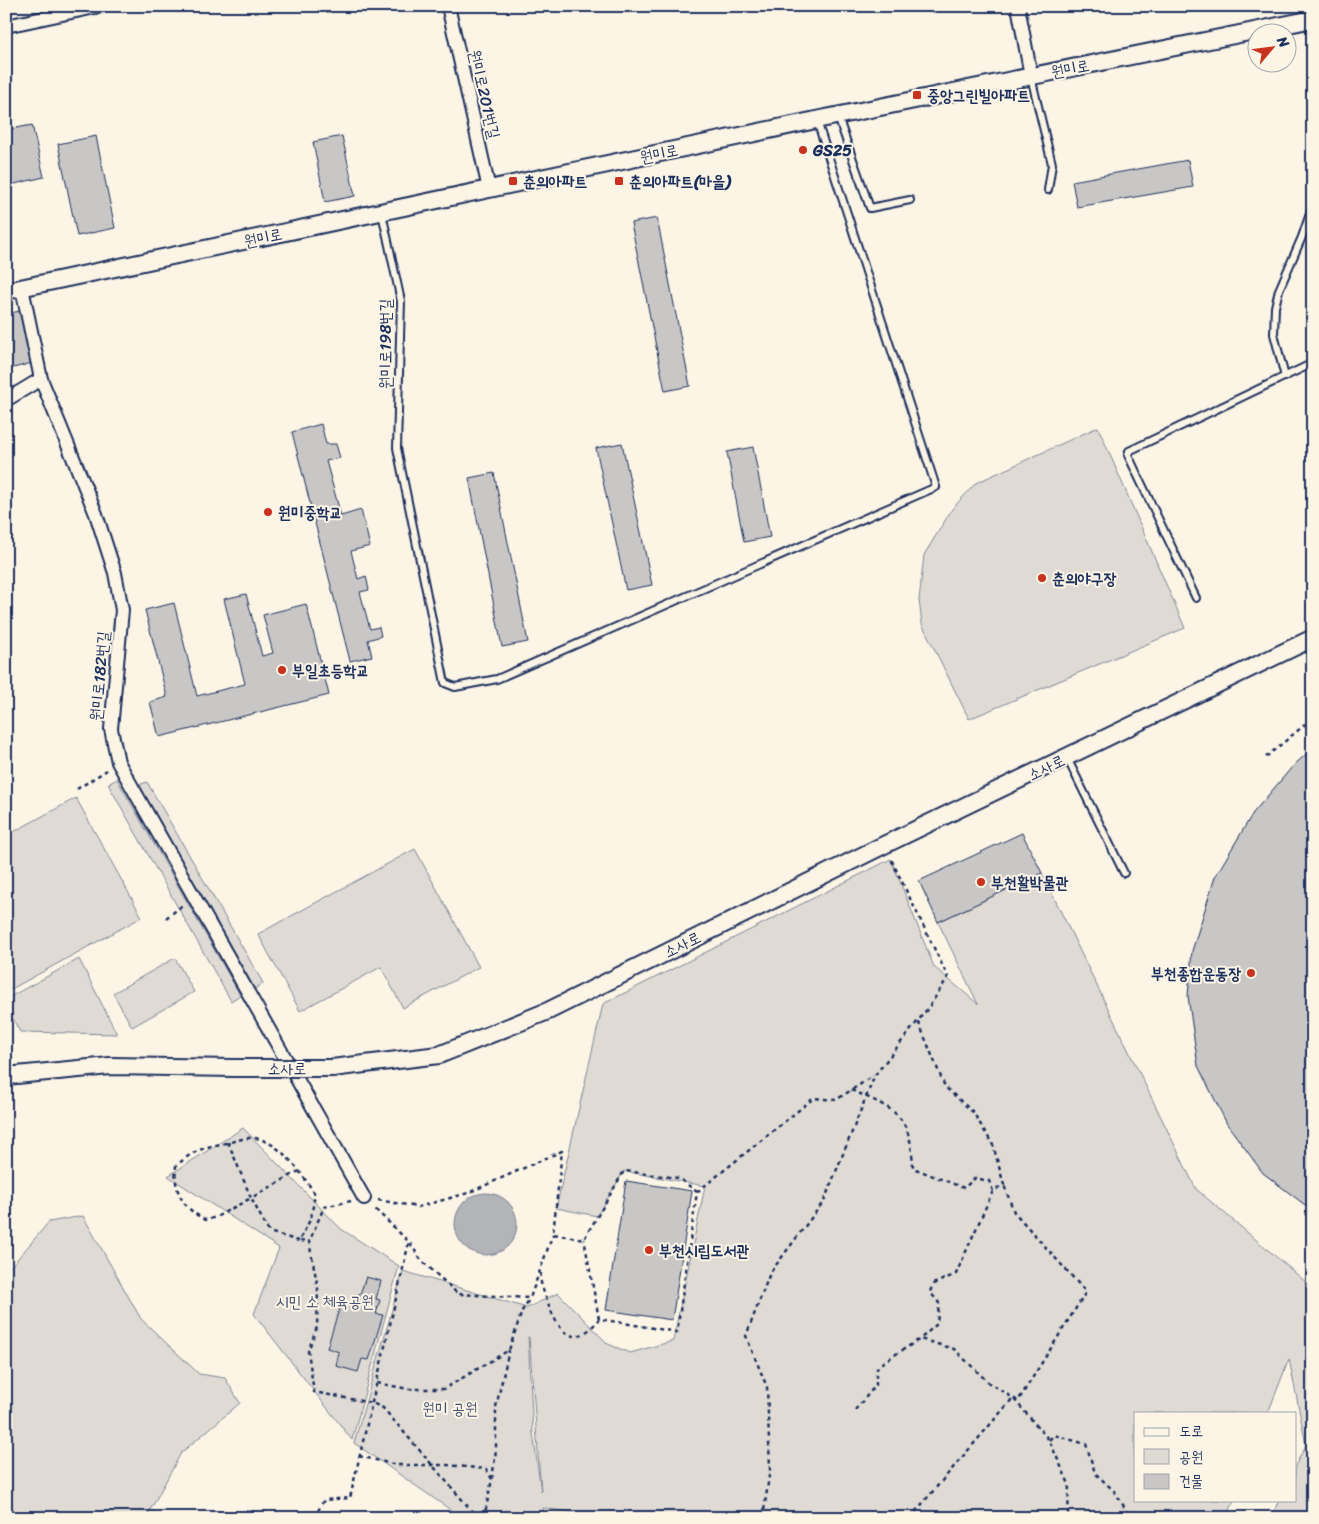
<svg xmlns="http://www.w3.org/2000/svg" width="1319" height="1524" font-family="Sriracha,'Poor Story',sans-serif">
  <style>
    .green { fill: #dfdbd4; stroke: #7d8599; fill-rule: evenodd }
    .water { fill: #b2b4b8; stroke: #767f94 }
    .building { fill: #c8c7c6; stroke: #1b2f5e }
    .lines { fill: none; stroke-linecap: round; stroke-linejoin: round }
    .service-casing { stroke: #1b2f5e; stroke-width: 10 }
    .minor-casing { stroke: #1b2f5e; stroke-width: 16 }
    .tertiary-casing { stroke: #1b2f5e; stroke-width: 20 }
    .path { stroke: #1b2f5e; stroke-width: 2.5; stroke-dasharray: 4 4; stroke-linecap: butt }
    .service { stroke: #fcf5e5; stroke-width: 6 }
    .minor { stroke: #fcf5e5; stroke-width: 12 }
    .tertiary { stroke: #fcf5e5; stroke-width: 16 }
    .tertiary-bridge-casing { stroke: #1b2f5e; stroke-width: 20; stroke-linecap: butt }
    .tertiary-bridge { stroke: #fcf5e5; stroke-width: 16 }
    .poi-dot { fill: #c8321e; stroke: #fcf5e5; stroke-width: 2 }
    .labels { text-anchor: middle; stroke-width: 4; stroke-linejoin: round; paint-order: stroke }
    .street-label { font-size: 16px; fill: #1b2f5e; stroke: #fcf5e5 }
    .poi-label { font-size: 16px; font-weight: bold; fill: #1b2f5e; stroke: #fcf5e5; text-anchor: start }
    .park-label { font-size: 16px; fill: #425176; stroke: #fcf5e5 }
  </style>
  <rect width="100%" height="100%" fill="#fcf5e5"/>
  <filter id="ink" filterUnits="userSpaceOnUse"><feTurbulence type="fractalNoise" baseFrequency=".02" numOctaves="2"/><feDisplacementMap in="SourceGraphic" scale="10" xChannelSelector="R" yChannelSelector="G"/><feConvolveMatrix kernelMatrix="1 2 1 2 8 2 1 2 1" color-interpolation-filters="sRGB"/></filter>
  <g filter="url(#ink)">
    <g class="green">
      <path d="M1098 427 1185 628 969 719 922 624 919 600 924 555 952 509 976 483Z"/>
      <path d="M117 779 240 995 231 1001 108 784Z"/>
      <path d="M147 782 263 983 255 989 139 785Z"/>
      <path d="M76 798 142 917 6 992V836Z"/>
      <path d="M415 849 479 967 403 1008 381 967 300 1011 258 934Z"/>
      <path d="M891 859 934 967 978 1004 938 922 1042 873 1196 1189 1313 1288V1518H1271L1279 1500H1295V1466L1306 1445 1289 1359 1268 1413H1135V1500H1234L1227 1518H610L543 1508V1515L588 1518H459L458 1515 354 1443 403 1271 527 1308 558 1293 608 1344 630 1353 673 1341 705 1186 624 1171 597 1216 556 1208 603 1004ZM528 1337H529L541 1491 533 1433Z"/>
      <path d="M175 958 194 992 132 1027 113 993Z"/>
      <path d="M79 959 117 1034 20 1032 6 1006V999Z"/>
      <path d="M243 1128 341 1229 399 1266 352 1440 254 1314 279 1248 168 1176Z"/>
      <path d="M83 1216 141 1319 199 1374 225 1378 240 1403 181 1453 146 1518H6V1272L49 1222Z"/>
    </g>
    <circle class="water" cx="486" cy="1224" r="31"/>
    <g class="building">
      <path d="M32 125 44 177 6 186V130Z"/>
      <path d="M96 136 115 228 77 236 58 144Z"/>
      <path d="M342 136 355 196 325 202 313 142Z"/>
      <path d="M1188 160 1193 187 1077 207 1072 181Z"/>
      <path d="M657 218 690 386 665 391 631 223Z"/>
      <path d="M20 311 32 363 6 370V314Z"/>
      <path d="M321 424 326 444H336L340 458 326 461 341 516 361 510 370 546 351 551 358 579 366 576 369 590 360 592 370 629 379 627 381 636 368 640 372 656 350 661 292 432Z"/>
      <path d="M622 443 652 585 626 590 596 448Z"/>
      <path d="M753 447 770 537 744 542 727 452Z"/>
      <path d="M494 473 528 642 502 647 469 478Z"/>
      <path d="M246 594 262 656 273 653 263 615 306 604 329 695 159 737 150 702 167 697 145 610 174 603 197 696 245 684 224 599Z"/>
      <path d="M1313 748V1211L1263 1173 1227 1124 1198 1066 1188 996 1192 951 1215 877 1253 813 1293 766Z"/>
      <path d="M1022 833 1042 873 938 922 919 881Z"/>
      <path d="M626 1181 692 1191 672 1320 606 1310Z"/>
      <path d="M366 1277 381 1281 376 1299 380 1300 376 1314 383 1315 369 1360 362 1359 358 1372 336 1366 339 1352 327 1348 341 1303 353 1307 358 1294H360Z"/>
    </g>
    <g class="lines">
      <g class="service-casing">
        <g id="service">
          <path d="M1031 77 1052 164 1048 190"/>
          <path d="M838 117 870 208 910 200"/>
          <path d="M382 213 401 301 397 448 445 683 455 687 497 679 936 487 817 121"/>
          <path d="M1285 377 1274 334 1275 307 1279 290 1302 237 1313 205"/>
          <path d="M1196 598 1128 455 1129 451 1313 363"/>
          <path d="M1067 758 1124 873"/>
        </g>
      </g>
      <g class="minor-casing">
        <g id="minor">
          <path d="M448 6 489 189"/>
          <path d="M1018 6 1031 76"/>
          <path d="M6 26 100 6"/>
          <path d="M22 288 41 379 96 514 115 573 122 610 111 729 118 762 364 1198"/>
          <path d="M6 400 41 379"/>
        </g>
      </g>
      <g class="tertiary-casing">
        <g id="tertiary">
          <path d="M6 291 816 120 1313 19"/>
          <path d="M332 1068 439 1055 548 1011 884 845 1313 638"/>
          <path d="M6 1076 110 1066 234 1068"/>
        </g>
      </g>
      <g class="path">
        <path d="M1266 757 1313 718"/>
        <path d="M77 789 107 770"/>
        <path d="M166 918 183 905"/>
        <path d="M851 1090C897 1110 911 1115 913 1168L964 1188 975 1178 989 1181 993 1191 1004 1185 993 1145 973 1112 945 1087 918 1021"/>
        <path d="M228 1142 251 1198 299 1171"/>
        <path d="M993 1191 956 1274 933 1284 930 1292 939 1303 937 1324 920 1339 954 1349 989 1383 1018 1401 1086 1292 1014 1212 1004 1185"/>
        <path d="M697 1192 814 1098 836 1100 873 1076"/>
        <path d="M378 1200 418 1207 468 1193 562 1151 553 1234 584 1239 624 1171 679 1178 697 1192 677 1332 599 1319 584 1239"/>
        <path d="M351 1201 324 1207 309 1242 318 1288 317 1327 308 1351 314 1392 372 1403 383 1408 478 1518"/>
        <path d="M299 1241 269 1232 251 1198 216 1217 206 1220C183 1209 173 1191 176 1166 192 1151 206 1146 227 1143 236 1141 245 1137 254 1138 280 1141 302 1174 315 1194L311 1218 299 1241 309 1242"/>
        <path d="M410 1243 421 1260 458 1294 530 1298 553 1234"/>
        <path d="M541 1273C539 1283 544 1292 547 1300 557 1330 573 1353 599 1319"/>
        <path d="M377 1383 409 1389H444L509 1350 522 1311 530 1298"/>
        <path d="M855 1410 876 1385V1370L882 1363 920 1339"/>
        <path d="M1049 1440 1054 1435 1086 1444 1095 1473 1115 1492 1131 1518"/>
        <path d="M359 1456 397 1465H447L486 1469 492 1479 484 1518"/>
        <path d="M492 1479 496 1450V1407L509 1350"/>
        <path d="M314 1518 324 1500 350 1498 409 1242 373 1207"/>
        <path d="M763 1518 770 1469 767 1387 746 1336 770 1273 824 1201 875 1075 929 1007 948 977 891 859"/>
        <path d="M910 1518 1013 1398 1049 1440 1069 1484 1068 1518"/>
      </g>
      <use href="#service" class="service"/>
      <use href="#minor" class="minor"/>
      <use href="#tertiary" class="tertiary"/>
      <g class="tertiary-bridge-casing">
        <path id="tertiary-bridge" d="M234 1068H332"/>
      </g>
      <use href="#tertiary-bridge" class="tertiary-bridge"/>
    </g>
  </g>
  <g class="poi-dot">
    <rect x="912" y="90" width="10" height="10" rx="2.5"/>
    <circle cx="803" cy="150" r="5"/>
    <rect x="508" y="176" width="10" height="10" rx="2.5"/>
    <rect x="614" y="176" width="10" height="10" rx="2.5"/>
    <circle cx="268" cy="512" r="5"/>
    <circle cx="1042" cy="578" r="5"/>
    <circle cx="282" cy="670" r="5"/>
    <circle cx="981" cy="882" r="5"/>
    <circle cx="1251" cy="973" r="5"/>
    <circle cx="649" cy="1250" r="5"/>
  </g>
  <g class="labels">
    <g class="street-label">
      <text transform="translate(1070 68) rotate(-11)" y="6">원미로</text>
      <text transform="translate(485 94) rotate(77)" y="6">원미로201번길</text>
      <text transform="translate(659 153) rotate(-12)" y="6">원미로</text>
      <text transform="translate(263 237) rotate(-12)" y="6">원미로</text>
      <text transform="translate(385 344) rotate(-90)" y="6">원미로198번길</text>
      <text transform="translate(99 676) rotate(-85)" y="6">원미로182번길</text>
      <text transform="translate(1046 767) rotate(-26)" y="6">소사로</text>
      <text transform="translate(682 944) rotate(-26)" y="6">소사로</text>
      <text x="287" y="1074">소사로</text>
    </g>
    <g class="poi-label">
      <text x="927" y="101">중앙그린빌아파트</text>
      <text x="813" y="156">GS25</text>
      <text x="523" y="187">춘의아파트</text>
      <text x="629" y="187">춘의아파트(마을)</text>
      <text x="278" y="518">원미중학교</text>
      <text x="1052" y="584">춘의야구장</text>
      <text x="292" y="676">부일초등학교</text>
      <text x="991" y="888">부천활박물관</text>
      <text x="1241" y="979" text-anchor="end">부천종합운동장</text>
      <text x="659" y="1256">부천시립도서관</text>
    </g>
    <g class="park-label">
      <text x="325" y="1307">시민 소 체육공원</text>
      <text x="450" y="1414">원미 공원</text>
    </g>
  </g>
  <rect width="1319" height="1524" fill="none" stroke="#fcf5e5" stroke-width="25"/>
  <rect x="12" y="12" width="1294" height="1499" fill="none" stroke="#1b2f5e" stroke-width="2" filter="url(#ink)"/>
  <rect x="1134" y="1412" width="162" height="90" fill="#fcf5e5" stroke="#a2a6af"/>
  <rect x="1144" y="1428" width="25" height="8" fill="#fcf5e5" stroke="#a2a6af"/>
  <text x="1179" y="1436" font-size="15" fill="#1b2f5e">도로</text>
  <rect x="1144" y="1449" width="25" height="15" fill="#dfdbd4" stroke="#a2a6af"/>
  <text x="1179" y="1462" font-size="15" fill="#1b2f5e">공원</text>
  <rect x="1144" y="1474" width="25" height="15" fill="#c8c7c6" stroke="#a2a6af"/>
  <text x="1179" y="1486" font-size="15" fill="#1b2f5e">건물</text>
  <g transform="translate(1272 48) rotate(61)"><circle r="24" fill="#fcf5e5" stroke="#a2a6af"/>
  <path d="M0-4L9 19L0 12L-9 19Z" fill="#c8321e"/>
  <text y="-8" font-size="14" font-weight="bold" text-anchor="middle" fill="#1b2f5e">N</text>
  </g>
</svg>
